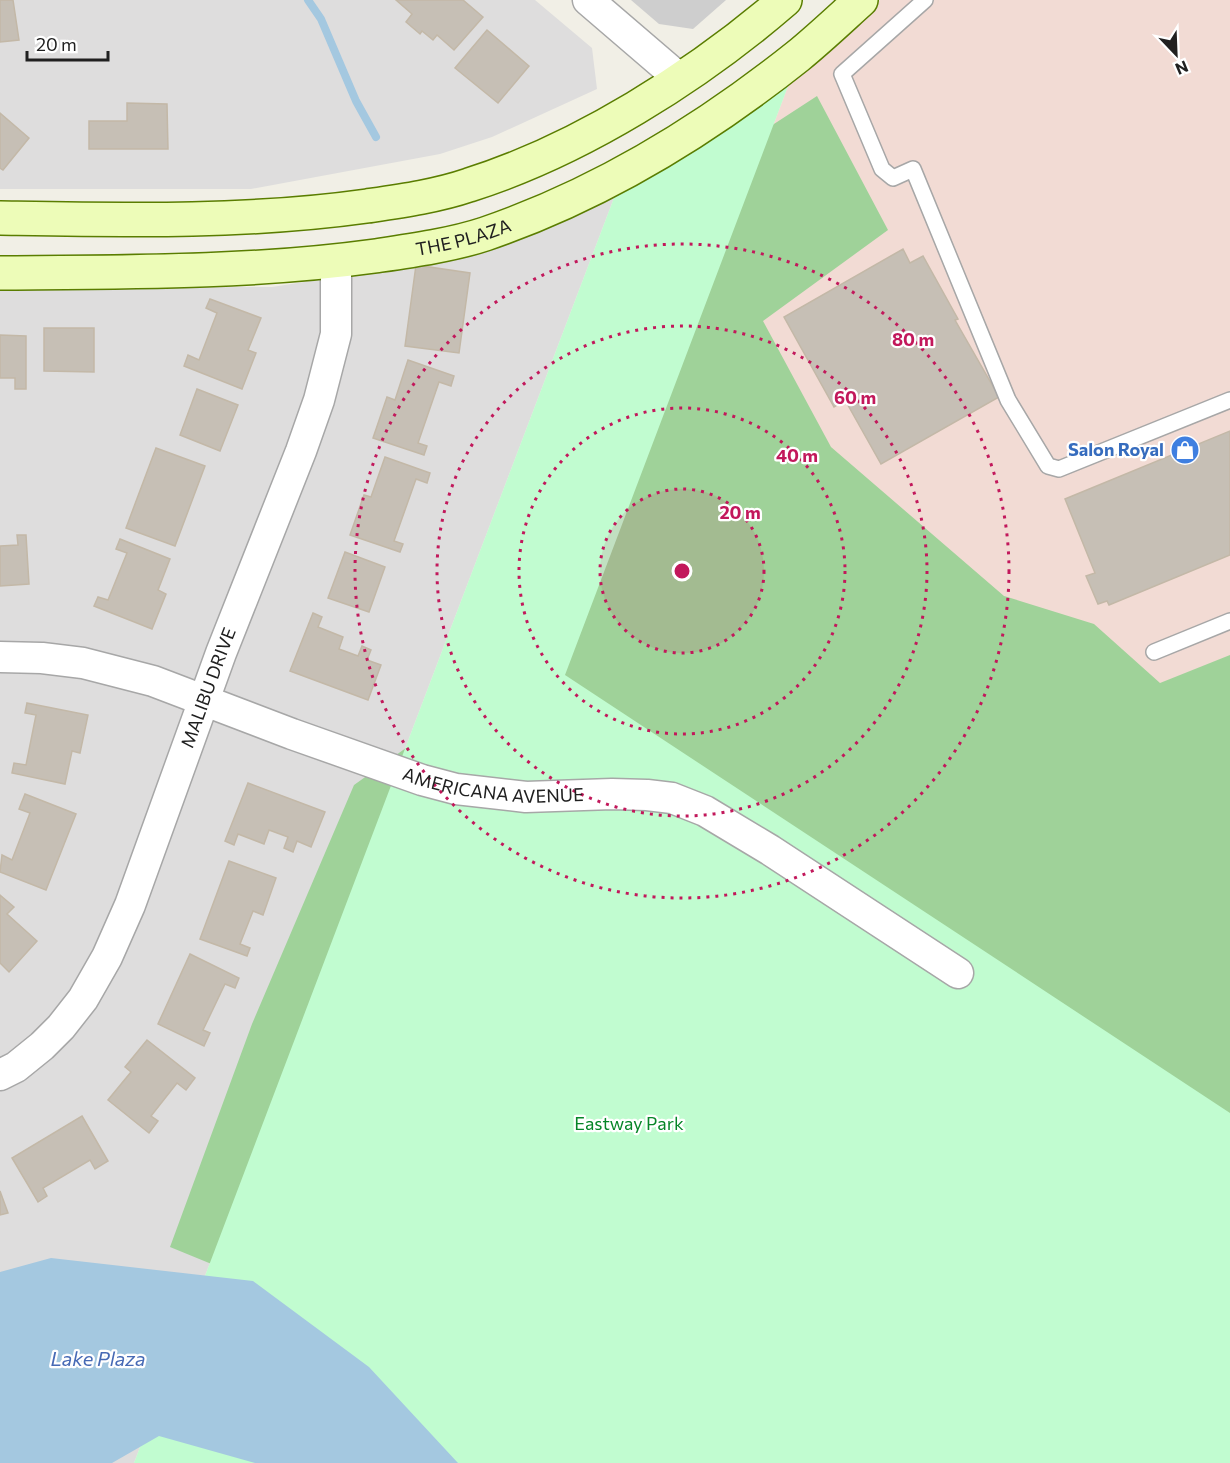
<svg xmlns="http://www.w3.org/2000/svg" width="1230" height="1463" font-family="Commissioner,sans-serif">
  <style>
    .residential { fill: #dedddd }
    .commercial { fill: #f2dbd4 }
    .religious { fill: #cecece }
    .forest { fill: #9fd299 }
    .park { fill: #c1fcd0 }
    .water { fill: #a4c8e0 }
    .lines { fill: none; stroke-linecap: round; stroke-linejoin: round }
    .stream { stroke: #a4c8e0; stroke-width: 8 }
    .building { fill: #c6bfb5; stroke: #c3b8a7; stroke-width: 1.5 }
    .lane-casing { stroke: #a7a7a7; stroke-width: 18 }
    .street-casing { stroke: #a7a7a7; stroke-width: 33 }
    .secondary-casing { stroke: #5a7d00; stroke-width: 36 }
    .lane { stroke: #fff; stroke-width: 15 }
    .street { stroke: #fff; stroke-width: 30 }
    .secondary { stroke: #edfcb8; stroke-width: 33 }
    .ring { fill: none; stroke: #c2185b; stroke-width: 3; stroke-dasharray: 3 6 }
    .labels { text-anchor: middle; stroke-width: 4.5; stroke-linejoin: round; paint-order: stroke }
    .street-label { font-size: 18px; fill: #202020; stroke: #fff }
    .shop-label { font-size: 18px; font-weight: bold; fill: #366cbe; stroke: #fff; text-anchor: end }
    .park-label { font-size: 18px; fill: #068527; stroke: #fff }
    .water-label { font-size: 20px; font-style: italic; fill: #476ab5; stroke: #fff }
    .centre { fill: #c2185b; stroke: #fff; stroke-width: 3 }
    .ring-label { font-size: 18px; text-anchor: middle; font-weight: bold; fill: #c2185b; stroke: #fff; stroke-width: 4.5; stroke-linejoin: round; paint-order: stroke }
  </style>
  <rect width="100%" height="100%" fill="#f1efe6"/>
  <g class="residential">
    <path d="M0 0H535L592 48 597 89 492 137 440 154 251 189H0Z"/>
    <path d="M617 190 134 1463H0V288L272 287 394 268Z"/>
  </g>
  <path class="commercial" d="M880 0H1230V1113L565 675 790 81Z"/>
  <path class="religious" d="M631 0H726L693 29 659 24Z"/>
  <path class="forest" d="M817 96 888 230 763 321 831 447 1004 596 1094 624 1160 683 1230 655V1182L253 1281 170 1247 252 1024 354 785 448 718 613 229Z"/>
  <path class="park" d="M790 81 565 675 1230 1113V1463H134L617 190Z"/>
  <path class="water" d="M51 1258 253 1281 369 1367 458 1463H255L159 1436 112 1463H0V1272Z"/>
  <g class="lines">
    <path class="stream" d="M308 0 321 19 356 101 376 137"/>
  </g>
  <g class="building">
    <path d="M0 0H13L19 40 0 42Z"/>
    <path d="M396 0H463L483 17 454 50 437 35 433 40 422 31 420 34 406 22 412 14Z"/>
    <path d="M487 30 529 66 498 103 455 68Z"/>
    <path d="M127 103 167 104 168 149H89V121H127Z"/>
    <path d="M0 113 29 138 3 170 0 168Z"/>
    <path d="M903 249 910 263 923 256 958 319 955 320 999 397 881 464 845 400 834 407 784 317Z"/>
    <path d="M416 265 470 273 459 353 405 346Z"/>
    <path d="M210 299 261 318 248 350 256 353 242 389 184 366 188 355 199 360 217 313 206 308Z"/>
    <path d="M44 328H94V372L44 371Z"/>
    <path d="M0 335 26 336V389H15V378H0Z"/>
    <path d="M408 360 454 376 451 386 439 382 418 443 427 446 424 455 373 438 387 397 395 400Z"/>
    <path d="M197 389 238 405 220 451 180 435Z"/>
    <path d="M1230 431V555L1109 605 1107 601 1098 604 1086 576 1095 573 1065 499Z"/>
    <path d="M156 448 205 466 175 546 126 528Z"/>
    <path d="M385 457 430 473 427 483 416 479 394 541 403 544 400 552 350 535 364 495 371 497Z"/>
    <path d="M17 535H26L29 584 0 586V546L18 545Z"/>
    <path d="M120 539 170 559 158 590 166 594 152 629 94 606 98 597 108 600 127 553 116 549Z"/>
    <path d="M345 552 385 567 369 612 328 598Z"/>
    <path d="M313 613 322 617 318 627 343 637 339 649 358 656 362 646 371 650 367 660 381 665 368 700 290 671Z"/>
    <path d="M27 703 88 715 80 753 72 751 65 784 12 773 14 763 26 765 36 715 25 713Z"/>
    <path d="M248 783 325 812 311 847 297 841 293 852 284 848 288 837 269 830 264 844 238 834 234 845 225 841Z"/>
    <path d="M25 794 76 814 46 890 0 872 2 855 12 860 30 813 19 809Z"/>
    <path d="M229 861 276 878 263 915 253 911 240 944 250 948 247 956 200 939Z"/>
    <path d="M0 895 14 907 7 914 37 941 9 972 0 963Z"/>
    <path d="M190 954 239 978 235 988 225 984 203 1030 210 1033 204 1046 158 1024Z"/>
    <path d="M147 1040 195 1078 186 1090 177 1083 151 1116 158 1121 149 1133 108 1100 131 1072 125 1067Z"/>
    <path d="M82 1116 108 1161 95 1169 90 1160 43 1188 47 1196 38 1202 12 1158Z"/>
    <path d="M0 1191 8 1213 0 1215Z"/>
  </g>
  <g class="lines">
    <g class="lane-casing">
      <g id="lane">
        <path d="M925 0 842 74 882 169 893 178 913 169 1008 400 1048 466 1059 469 1230 400"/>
        <path d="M1154 652 1230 621"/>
      </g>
    </g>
    <g class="street-casing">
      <g id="street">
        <path d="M588 0 680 79"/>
        <path id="s1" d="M0 657 42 658 83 663 153 681 292 734 422 780 456 789 526 797 612 794 647 795 672 798 705 811 770 850 958 973"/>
        <path id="s2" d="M0 1075 16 1067 42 1046 61 1027 83 999 107 957 130 905 221 653 301 451 319 400 336 334V261"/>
      </g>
    </g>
    <g class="secondary-casing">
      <g id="secondary">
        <path d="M0 218C122 220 246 223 367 206 401 201 437 196 469 185 580 150 697 76 785 0"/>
        <path id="s3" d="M0 273C125 272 251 273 375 256 409 251 452 245 485 234 599 195 704 131 798 56 820 38 840 19 861 0"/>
      </g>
    </g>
    <use href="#lane" class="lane"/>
    <use href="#street" class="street"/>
    <use href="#secondary" class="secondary"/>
  </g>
  <circle cx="682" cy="571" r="82" fill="#c2185b" fill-opacity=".12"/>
  <g class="ring">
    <circle cx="682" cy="571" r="82"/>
    <circle cx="682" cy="571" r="163"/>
    <circle cx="682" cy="571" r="245"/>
    <circle cx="682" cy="571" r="327"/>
  </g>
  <defs>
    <g id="shop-disc" transform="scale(1.5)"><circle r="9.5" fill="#3f7fe0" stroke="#fff"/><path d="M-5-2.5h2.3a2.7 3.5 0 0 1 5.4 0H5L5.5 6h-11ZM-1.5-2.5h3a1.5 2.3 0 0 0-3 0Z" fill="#fff"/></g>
  </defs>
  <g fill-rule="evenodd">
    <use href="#shop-disc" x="1185" y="450"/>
  </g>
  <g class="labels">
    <g class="street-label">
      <text dy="6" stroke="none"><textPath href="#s3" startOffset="466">THE PLAZA</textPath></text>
      <text dy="6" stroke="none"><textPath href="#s2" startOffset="450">MALIBU DRIVE</textPath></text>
      <text dy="6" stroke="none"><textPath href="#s1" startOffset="514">AMERICANA AVENUE</textPath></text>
    </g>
    <g class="shop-label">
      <text x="1164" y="456">Salon Royal</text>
    </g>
    <g class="park-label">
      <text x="629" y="1130">Eastway Park</text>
    </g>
    <g class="water-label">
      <text x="98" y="1366">Lake Plaza</text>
    </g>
  </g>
  <circle cx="682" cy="571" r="9" class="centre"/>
  <g class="ring-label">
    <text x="913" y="346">80 m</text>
    <text x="855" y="404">60 m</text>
    <text x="797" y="462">40 m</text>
    <text x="740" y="519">20 m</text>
  </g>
  <g transform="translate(1176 54) rotate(157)" stroke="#ffffff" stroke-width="4.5" paint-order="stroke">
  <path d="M0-4.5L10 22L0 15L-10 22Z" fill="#202020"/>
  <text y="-9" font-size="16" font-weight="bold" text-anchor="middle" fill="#202020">N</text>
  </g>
  <path d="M27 51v9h81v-9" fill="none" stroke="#202020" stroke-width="3"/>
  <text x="36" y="51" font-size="18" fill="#202020" stroke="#ffffff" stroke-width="4.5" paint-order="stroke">20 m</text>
</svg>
